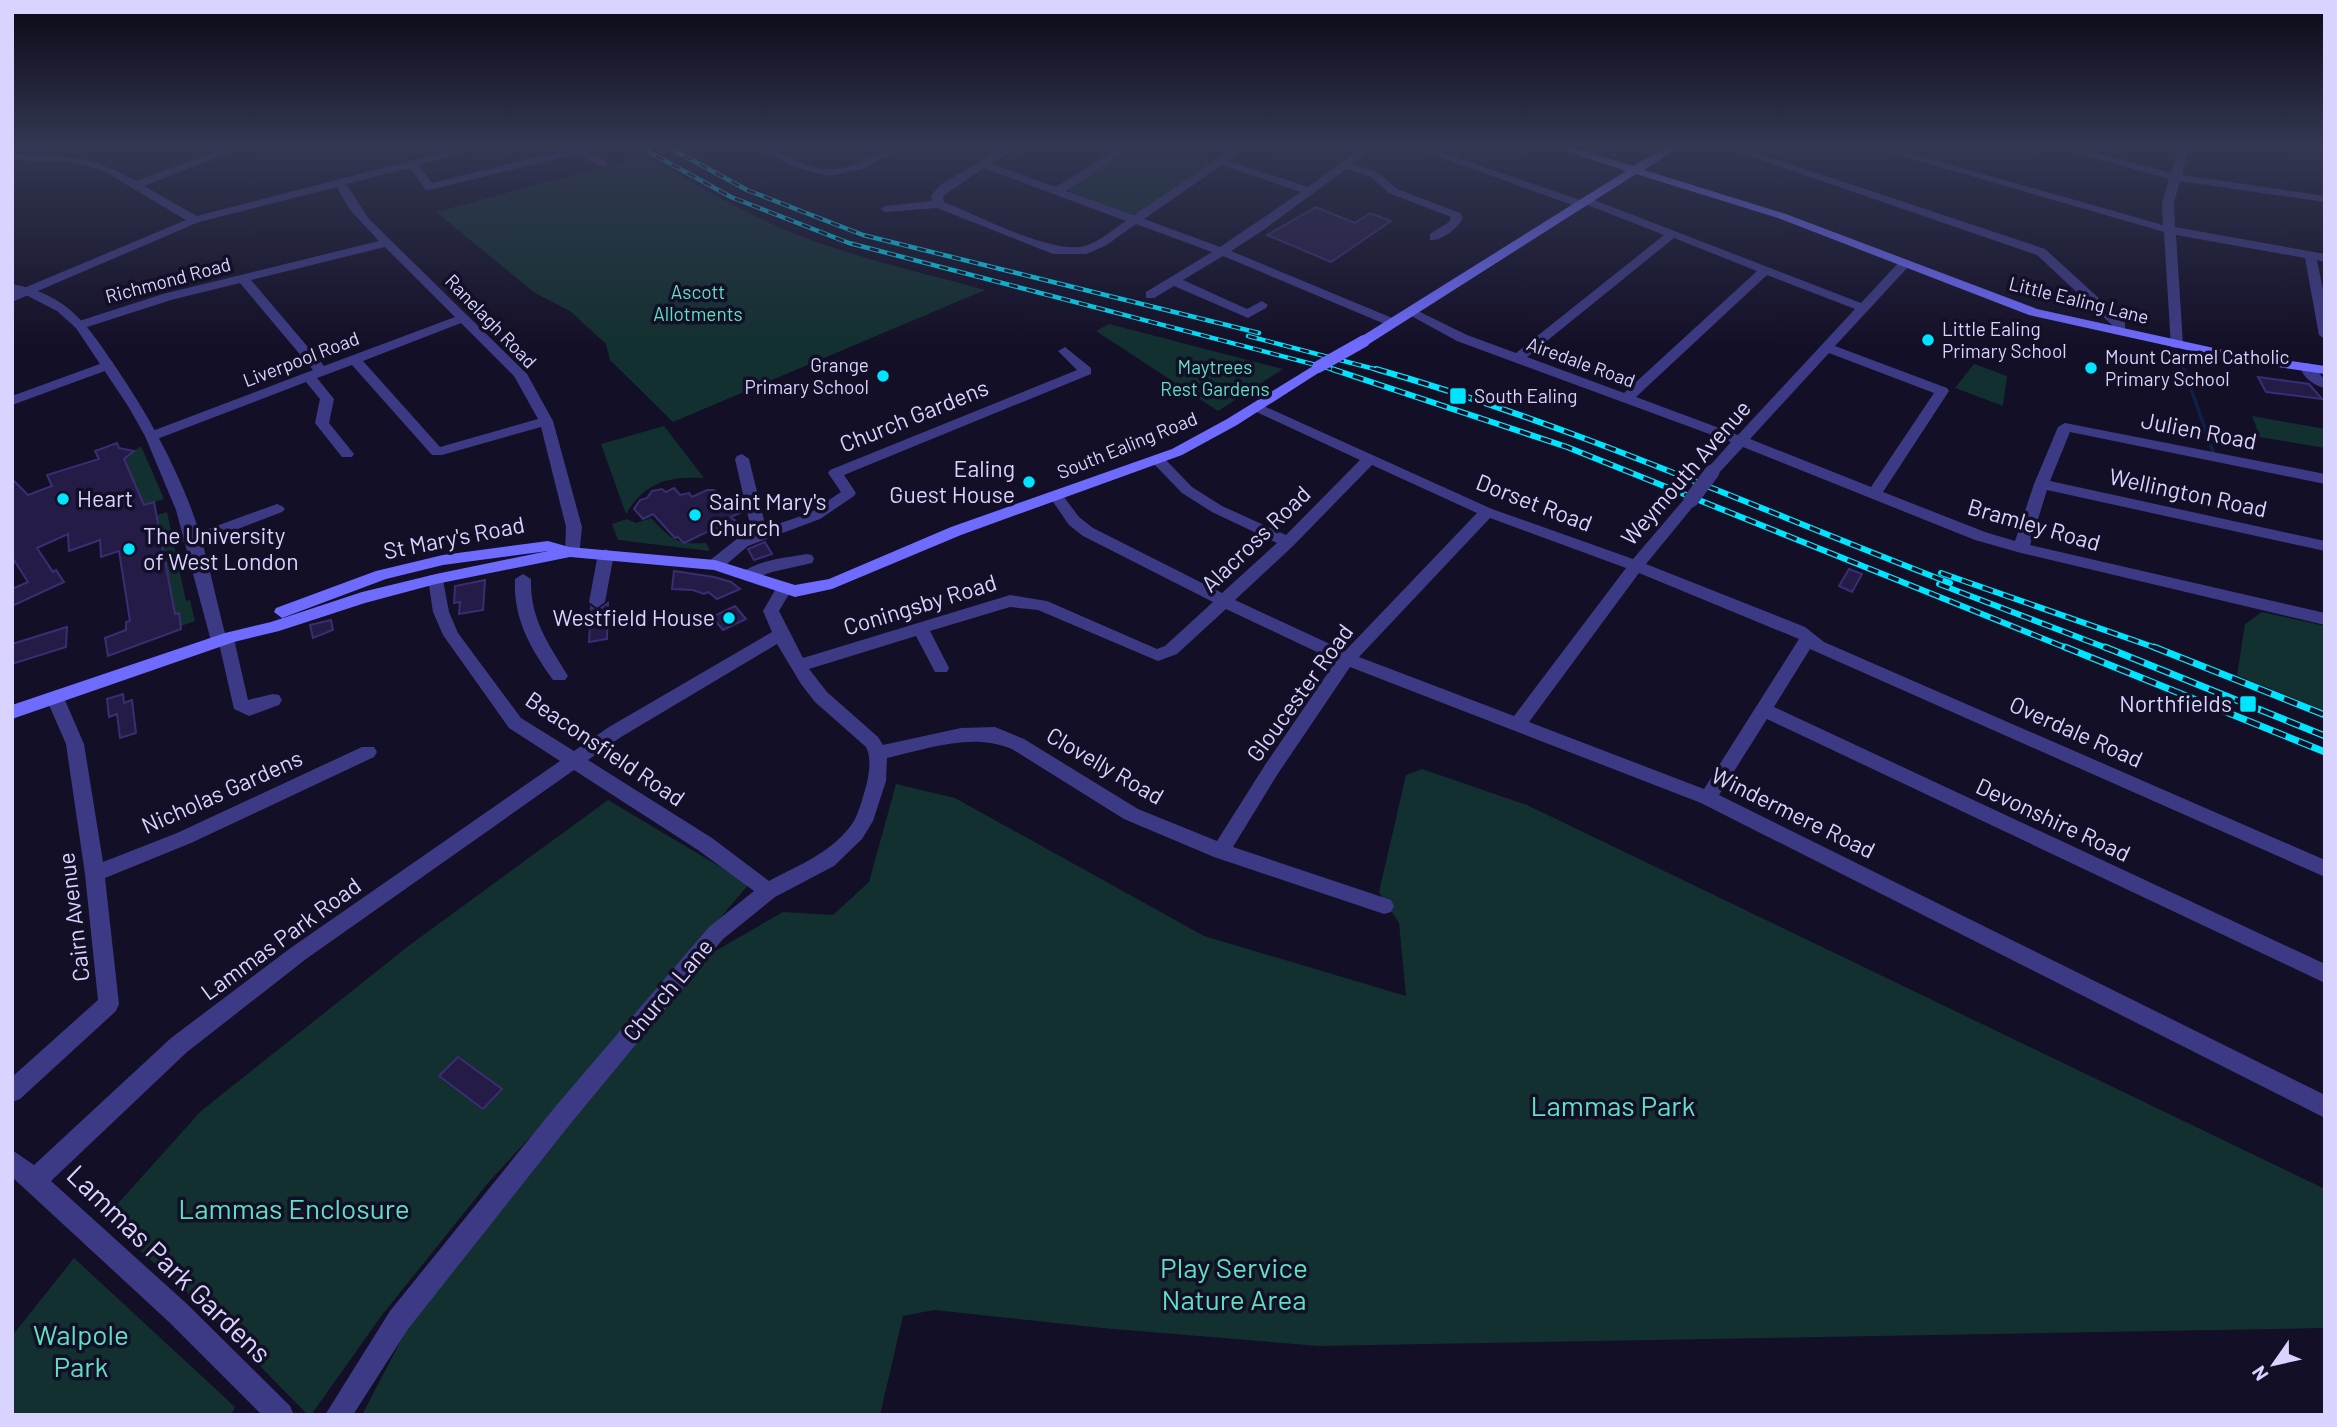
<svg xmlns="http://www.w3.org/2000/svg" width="2337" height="1427" font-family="Barlow,sans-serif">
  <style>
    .green { fill: #12302f }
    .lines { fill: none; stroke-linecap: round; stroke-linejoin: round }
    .stream-far1 { stroke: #0c2248; stroke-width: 2.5 }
    .stream { stroke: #0c2248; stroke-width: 3.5 }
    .building { fill: #241b47; stroke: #3b2d73; stroke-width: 2 }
    .minor { fill: #3d3a85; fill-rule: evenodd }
    .tertiary { fill: #3d3a85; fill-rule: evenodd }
    .secondary { fill: #6f6bff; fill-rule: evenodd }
    .rail-far2-casing { stroke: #00e5ff; stroke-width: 4.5 }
    .rail-far1-casing { stroke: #00e5ff; stroke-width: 6 }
    .rail-casing { stroke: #00e5ff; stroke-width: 7 }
    .rail-far2 { stroke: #130f26; stroke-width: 2.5; stroke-dasharray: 9; stroke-linecap: butt }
    .rail-far1 { stroke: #130f26; stroke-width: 3.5; stroke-dasharray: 11; stroke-linecap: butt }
    .rail { stroke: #130f26; stroke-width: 4.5; stroke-dasharray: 14; stroke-linecap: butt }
    .minor-bridge { stroke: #3d3a85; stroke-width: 15 }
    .secondary-bridge { stroke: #6f6bff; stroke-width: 12 }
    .poi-dot { fill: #00e5ff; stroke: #130f26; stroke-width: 2.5 }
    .labels { text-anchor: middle; stroke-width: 7; stroke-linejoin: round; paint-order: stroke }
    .far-street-label { font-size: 19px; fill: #d9d4ff; stroke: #130f26 }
    .far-park-label { font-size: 19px; fill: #5fe0c0; stroke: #130f26 }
    .far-poi-label { font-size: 19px; fill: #d9d4ff; stroke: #130f26; text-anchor: start }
    .street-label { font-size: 23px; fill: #d9d4ff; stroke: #130f26 }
    .poi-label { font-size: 23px; fill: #d9d4ff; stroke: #130f26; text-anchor: end }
    .near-park-label { font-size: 28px; fill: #5fe0c0; stroke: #130f26 }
    .near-street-label { font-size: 28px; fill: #d9d4ff; stroke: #130f26 }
  </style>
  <rect width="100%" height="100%" fill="#130f26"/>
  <g class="green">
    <path d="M1131 147C1156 147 1195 143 1212 165L1143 212 1132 214 1069 192V187Z"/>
    <path d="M648 155C689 181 730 205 774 225 839 254 916 271 985 290L673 422 610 360 606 344 570 311 535 293 436 212Z"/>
    <path d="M1109 324 1283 369 1218 411 1096 331Z"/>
    <path d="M1974 364 2007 376 2003 406 1955 388Z"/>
    <path d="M2252 416 2325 429V448L2260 437Z"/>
    <path d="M664 426 704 478C668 476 645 482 626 514L601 444Z"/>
    <path d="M141 446 164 499 144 505 124 459Z"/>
    <path d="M167 512 186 601 190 600 195 621 181 626 179 613 175 614 157 515Z"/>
    <path d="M651 518C671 539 676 545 706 543L710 551 618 540 612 524 627 519 636 523Z"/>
    <path d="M2262 612 2325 626V711L2237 675 2245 624Z"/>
    <path d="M1422 769 1527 805 2325 1189V1328L1319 1346 1102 1328 934 1310 903 1316 880 1415H362L409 1325 621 1053 705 957 783 912 833 915 869 882 896 784 955 798 1204 936 1406 996 1399 923 1379 892 1406 775Z"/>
    <path d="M608 800 749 884 577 1086 488 1183 382 1315 311 1415H308L185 1290 104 1219 201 1111 411 944Z"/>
    <path d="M74 1258 235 1407 231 1415H12V1336Z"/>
  </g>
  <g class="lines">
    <path class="stream-far1" d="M2177 351 2184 371"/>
    <path class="stream" d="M2184 369 2214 454"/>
  </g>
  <g class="building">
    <path d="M1316 207 1355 223 1370 213 1391 221 1331 262 1267 235Z"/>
    <path d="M2258 377 2309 384 2322 399 2266 392Z"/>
    <path d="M117 443 119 448 134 451 124 459 144 505 154 502 175 614 179 613 181 629 108 656 105 638 126 630V622L130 621 119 551 101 557 100 540 69 551 68 534 37 548 53 572 56 570 64 582 12 606V589L28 582 12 557V479L28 495 52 486 47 475 99 459 95 451Z"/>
    <path d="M674 488 680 495 689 493 692 497 707 490H714L726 502 730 500 742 512 731 517 738 523 726 529 715 528 684 543 678 537 675 538 653 514 643 519 634 509 640 500 647 498 652 491 662 489 666 492Z"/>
    <path d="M765 542 772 554 754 560 748 549Z"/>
    <path d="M1849 569 1862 574 1852 592 1839 586Z"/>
    <path d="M674 571 714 577 731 582 740 589 717 599 708 592 704 594 693 590 672 589Z"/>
    <path d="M485 580 483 610 459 614 460 602 454 603 455 586Z"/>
    <path d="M608 603 607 639 589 642 591 607 597 611Z"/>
    <path d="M735 606 746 619 723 630 712 617Z"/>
    <path d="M331 620 333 630 313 638 310 625Z"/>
    <path d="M67 627 66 647 12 664V644Z"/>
    <path d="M123 694 124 703 132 700 136 733 120 738 117 714 109 717 107 699Z"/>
    <path d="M458 1057 502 1089 483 1109 439 1076Z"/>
  </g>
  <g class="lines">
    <g class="minor">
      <path d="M228 147H243L144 186 197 216 465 147H483L419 165 432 183 569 149 568 147H581L607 162V166H599L577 154 429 190 425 189 410 168 346 184 369 219 527 374 553 421 582 527 579 556H567L565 552 566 527 541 427 442 455H432L352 365 317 378 334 399 329 423 354 454 352 457H342L315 423 320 399 306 382 157 439 152 440 145 436 147 433 313 370 240 283 171 300 81 329 75 325 76 322 163 294 379 241 350 210 337 187 199 222 12 302V293L186 220 102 170 71 162 12 160V154C61 155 93 156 136 181ZM385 247 455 317 324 366 251 280ZM461 323 514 376 538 419 440 447 363 361Z"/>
      <path d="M754 147C781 147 804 170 832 169 859 169 878 147 904 147L862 169 829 176 797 168Z"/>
      <path d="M1004 147H1017L992 164 1056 187 1120 147H1132L1066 191 1134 215 1235 147H1247L1229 161 1308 187 1362 147H1374L1353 164 1379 173 1397 189 1460 213 1463 218C1457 229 1442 241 1430 240V234L1449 222 1451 217 1389 193 1371 177 1346 169 1262 231 1231 251 1397 320 1398 323 1392 327 1223 256 1183 280 1247 309 1262 301 1268 305 1266 308 1248 318 1174 286 1154 298H1146V292L1212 252 1136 224 1105 246 1086 254H1053L937 208 886 212 880 209 886 206 932 201 931 195 942 184ZM1222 165 1301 192 1220 247 1144 219ZM984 168 1126 221C1112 230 1096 245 1079 247 1045 251 977 215 944 202L943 196Z"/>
      <path d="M1411 147H1426L1580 200 1581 198H1589L1861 303 1900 261H1908V267L1835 346 1947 388 1949 391 1883 492 1985 532 2015 541 2034 484 2058 427 2065 423 2325 474V484L2070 432 2050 481 2325 541V551L2047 490 2030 545 2325 613V625L2021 553 1975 540 1743 447 1717 475H1707L1705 472 1707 469 1731 442 1457 341 1404 312 1410 308 1414 309 1467 335 1516 353 1664 235 1585 204 1583 206H1575ZM1674 238 1757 271 1624 393 1527 357ZM1767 275 1855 309 1738 435 1636 397ZM1829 353 1934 393 1871 487 1750 439Z"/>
      <path d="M1723 147H1739L2045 249 2125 322V331L2124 334H2114L2113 326 2037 255Z"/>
      <path d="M1871 147H1888L2163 225 2162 203 2169 179 2055 147H2073L2171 173 2179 147H2189L2182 175 2325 196V202L2180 181 2174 203 2175 227 2325 254V262L2317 260 2325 300V339L2319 335 2305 258 2176 235 2183 344 2176 348 2171 347 2164 232Z"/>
      <path d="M2311 147H2325V151L2312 149Z"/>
      <path d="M1065 347 1091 368V374L844 475 856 493 854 496 820 519 748 546 721 569H709L707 565 709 561 738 538 752 533 735 459 737 456 742 454 749 459 766 528 810 513 841 492 828 473 830 470 1077 370 1058 351Z"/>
      <path d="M108 361 113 362V368L12 405V396Z"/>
      <path d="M2306 363 2311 364 2325 380V388C2314 386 2299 375 2301 364Z"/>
      <path d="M1257 403 1492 509 1633 559 1686 497H1696L1698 500 1696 503 1646 564 1805 627 1824 642 2325 860V877L1810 649 1774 707 2325 964V983L1767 719 1719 795 2325 1095V1118L1701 803 1350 667 1277 775 1233 847 1391 900 1394 906 1391 912 1384 914 1214 857 1124 819 1012 749C972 732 927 749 887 758L886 781 873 821 862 839 834 866 775 897 723 939 571 1123 408 1329 353 1415H325L390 1311 555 1107 709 927 754 891 698 850 574 770 306 959 187 1052 51 1181 187 1304 290 1406 294 1415H262L169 1322 12 1177V1150L34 1165 171 1038 292 947 560 761 509 728 443 635 433 612 428 579 430 575H442L449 612 458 633 521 718 574 751 609 727 772 632 763 611 778 585 784 583 792 589 779 611 803 658 1010 595 1047 601 1157 649 1165 646 1213 602 1083 536 1069 525 1049 496 1056 491 1061 493 1079 517 1093 528 1222 593 1277 543 1212 512 1182 493 1153 463 1151 460 1153 457H1163L1192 487 1222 506 1286 535 1360 460 1252 410V404ZM1372 465 1477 513 1345 651 1235 600 1293 546ZM1490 518 1626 568 1514 716 1359 657ZM1639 573 1799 639 1704 789 1529 722ZM1010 607 1038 610 1158 661 1177 654 1226 609 1336 661 1265 765 1217 841 1138 809 1024 739 995 727 961 728 883 745 878 737 827 692 809 669 916 636 935 672H947L949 668 930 631ZM777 644 801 684 815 702 866 747C872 758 869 777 865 790 862 800 859 812 854 821 835 851 799 865 769 881L712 838 588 760 621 737Z"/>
      <path d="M277 504 282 506 285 509 282 512 196 545 191 546 183 541 186 537Z"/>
      <path d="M606 549 614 554 605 602 597 608 589 602 598 554Z"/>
      <path d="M806 554 812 555 814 559 812 563 772 572 747 581 739 576C753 560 786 558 806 554Z"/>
      <path d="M523 574 531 579C530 619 548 643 568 676L565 680H553C531 649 513 619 515 579Z"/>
      <path d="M226 633 234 639 248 700 273 694 279 695 282 700 279 705 249 716 234 709 218 639Z"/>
      <path d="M55 692 61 693 64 698 84 744 103 862 177 833 362 747H374L377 752 374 757 191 843 105 878 119 1004 116 1011 20 1099 12 1102V1077L98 1000 85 874 66 744 46 698 49 693Z"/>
    </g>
    <path class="tertiary" d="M12 284C70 295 88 326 119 372 148 415 172 459 191 508 207 550 215 597 227 641L225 645H213L211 641 176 510 145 436 128 406 76 328 57 311 24 294 12 292Z"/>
    <g class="secondary">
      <path d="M1554 147H1570L1633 166 1666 147H1679L1644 170 1786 214 2037 309 2232 352 2325 366V374L2232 360 2029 315 1778 218 1636 174 1369 344H1359V338L1626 171Z"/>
      <path d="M1318 363 1325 367 1323 370 1237 425 1182 455 961 535 832 589 795 597 714 570 570 557 436 584 365 603 279 631 234 642 12 719V705L225 633 271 622 362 592 436 574 548 551 443 565 386 579 282 618 274 612 276 608 376 571 443 555 548 541 569 547 715 560 795 585 829 579 951 527 1172 449 1227 419Z"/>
    </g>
    <g class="rail-far2-casing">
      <g id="rail-far2">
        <path d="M640 147 731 197 849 243 1339 371"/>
        <path d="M668 147 747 190 863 235 1259 333"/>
        <path d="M1248 336 1382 371"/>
      </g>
    </g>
    <g class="rail-far1-casing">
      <g id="rail-far1">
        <path d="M1332 369 1567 447 2069 649"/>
        <path d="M1376 369C1573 425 1760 510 1950 583"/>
        <path d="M1941 573 2159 649"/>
        <path d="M1939 584 2109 649"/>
      </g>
    </g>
    <g class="rail-casing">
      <g id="rail">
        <path d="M2065 647 2325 752"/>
        <path d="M2105 647 2325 736"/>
        <path d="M2154 647 2325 715"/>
      </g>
    </g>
    <use href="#rail-far2" class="rail-far2"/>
    <use href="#rail-far1" class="rail-far1"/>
    <use href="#rail" class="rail"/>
    <path class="minor-bridge" d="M1691 500 1712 472"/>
    <path class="secondary-bridge" d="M1318 367 1364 341"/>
  </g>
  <linearGradient id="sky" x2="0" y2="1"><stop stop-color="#0a0815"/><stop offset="0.42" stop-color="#333752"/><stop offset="1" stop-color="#333752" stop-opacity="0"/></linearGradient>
  <rect width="2337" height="347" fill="url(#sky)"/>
  <g class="poi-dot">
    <circle cx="1928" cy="340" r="7"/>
    <circle cx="2091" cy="368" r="7"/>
    <circle cx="883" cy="376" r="7"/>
    <rect x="1449" y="387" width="18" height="18" rx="3.5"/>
    <circle cx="1029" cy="482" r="7"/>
    <circle cx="63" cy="499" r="7"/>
    <circle cx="695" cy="515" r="7"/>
    <circle cx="129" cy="549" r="7"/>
    <circle cx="729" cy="618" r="7"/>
    <rect x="2239" y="695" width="18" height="18" rx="3.5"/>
  </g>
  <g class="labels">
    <g class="far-street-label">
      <text transform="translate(168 280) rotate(-15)" y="7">Richmond Road</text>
      <text transform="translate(2079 300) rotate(14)" y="7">Little Ealing Lane</text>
      <text transform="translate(491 321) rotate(46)" y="7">Ranelagh Road</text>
      <text transform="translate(301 359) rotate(-21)" y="7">Liverpool Road</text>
      <text transform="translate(1581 362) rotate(20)" y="7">Airedale Road</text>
      <text transform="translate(1127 445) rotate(-22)" y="7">South Ealing Road</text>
    </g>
    <g class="far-park-label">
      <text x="698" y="299">Ascott<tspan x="698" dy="22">Allotments</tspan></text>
      <text x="1215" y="374">Maytrees<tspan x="1215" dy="22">Rest Gardens</tspan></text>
    </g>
    <g class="far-poi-label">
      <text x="1942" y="336">Little Ealing<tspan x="1942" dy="22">Primary School</tspan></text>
      <text x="2105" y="364">Mount Carmel Catholic<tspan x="2105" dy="22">Primary School</tspan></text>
      <text x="869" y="372" text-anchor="end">Grange<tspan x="869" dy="22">Primary School</tspan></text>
      <text x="1474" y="403">South Ealing</text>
    </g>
    <g class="street-label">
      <text transform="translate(914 416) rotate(-22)" y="8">Church Gardens</text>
      <text transform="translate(2199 431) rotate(11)" y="8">Julien Road</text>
      <text transform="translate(1686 473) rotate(-49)" y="8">Weymouth Avenue</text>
      <text transform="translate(2188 493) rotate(12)" y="8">Wellington Road</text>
      <text transform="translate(1534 503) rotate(21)" y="8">Dorset Road</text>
      <text transform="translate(2034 525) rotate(16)" y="8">Bramley Road</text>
      <text transform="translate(454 538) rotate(-11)" y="8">St Mary's Road</text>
      <text transform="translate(1256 539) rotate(-44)" y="8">Alacross Road</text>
      <text transform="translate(920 605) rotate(-17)" y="8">Coningsby Road</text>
      <text transform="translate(1300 693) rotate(-54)" y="8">Gloucester Road</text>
      <text transform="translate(2076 732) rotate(24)" y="8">Overdale Road</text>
      <text transform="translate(605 749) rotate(34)" y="8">Beaconsfield Road</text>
      <text transform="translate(1105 766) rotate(30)" y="8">Clovelly Road</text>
      <text transform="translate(222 792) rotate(-24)" y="8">Nicholas Gardens</text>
      <text transform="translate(1793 813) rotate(26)" y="8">Windermere Road</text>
      <text transform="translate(2053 820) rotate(25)" y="8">Devonshire Road</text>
      <text transform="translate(74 917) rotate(-97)" y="8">Cairn Avenue</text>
      <text transform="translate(281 939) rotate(-36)" y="8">Lammas Park Road</text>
      <text transform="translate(668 990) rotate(-50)" y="8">Church Lane</text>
    </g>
    <g class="poi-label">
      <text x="1015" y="477">Ealing<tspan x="1015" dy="26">Guest House</tspan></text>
      <text x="77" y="507" text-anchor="start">Heart</text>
      <text x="709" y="510" text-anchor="start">Saint Mary's<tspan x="709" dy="26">Church</tspan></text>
      <text x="143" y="544" text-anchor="start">The University<tspan x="143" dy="26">of West London</tspan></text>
      <text x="715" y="626">Westfield House</text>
      <text x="2232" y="712">Northfields</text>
    </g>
    <g class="near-park-label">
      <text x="1613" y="1116">Lammas Park</text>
      <text x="294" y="1219">Lammas Enclosure</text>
      <text x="1234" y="1278">Play Service<tspan x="1234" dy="32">Nature Area</tspan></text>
      <text x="81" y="1345">Walpole<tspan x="81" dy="32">Park</tspan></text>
    </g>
    <g class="near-street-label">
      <text transform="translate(169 1264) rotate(44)" y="10">Lammas Park Gardens</text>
    </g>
  </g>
  <rect width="2337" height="1427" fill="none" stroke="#d9d4ff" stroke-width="28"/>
  <g transform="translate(2274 1364) rotate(236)" stroke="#130f26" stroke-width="5" paint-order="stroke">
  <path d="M0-5L12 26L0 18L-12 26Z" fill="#d9d4ff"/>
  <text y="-10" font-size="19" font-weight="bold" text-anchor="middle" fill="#d9d4ff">N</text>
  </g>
</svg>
